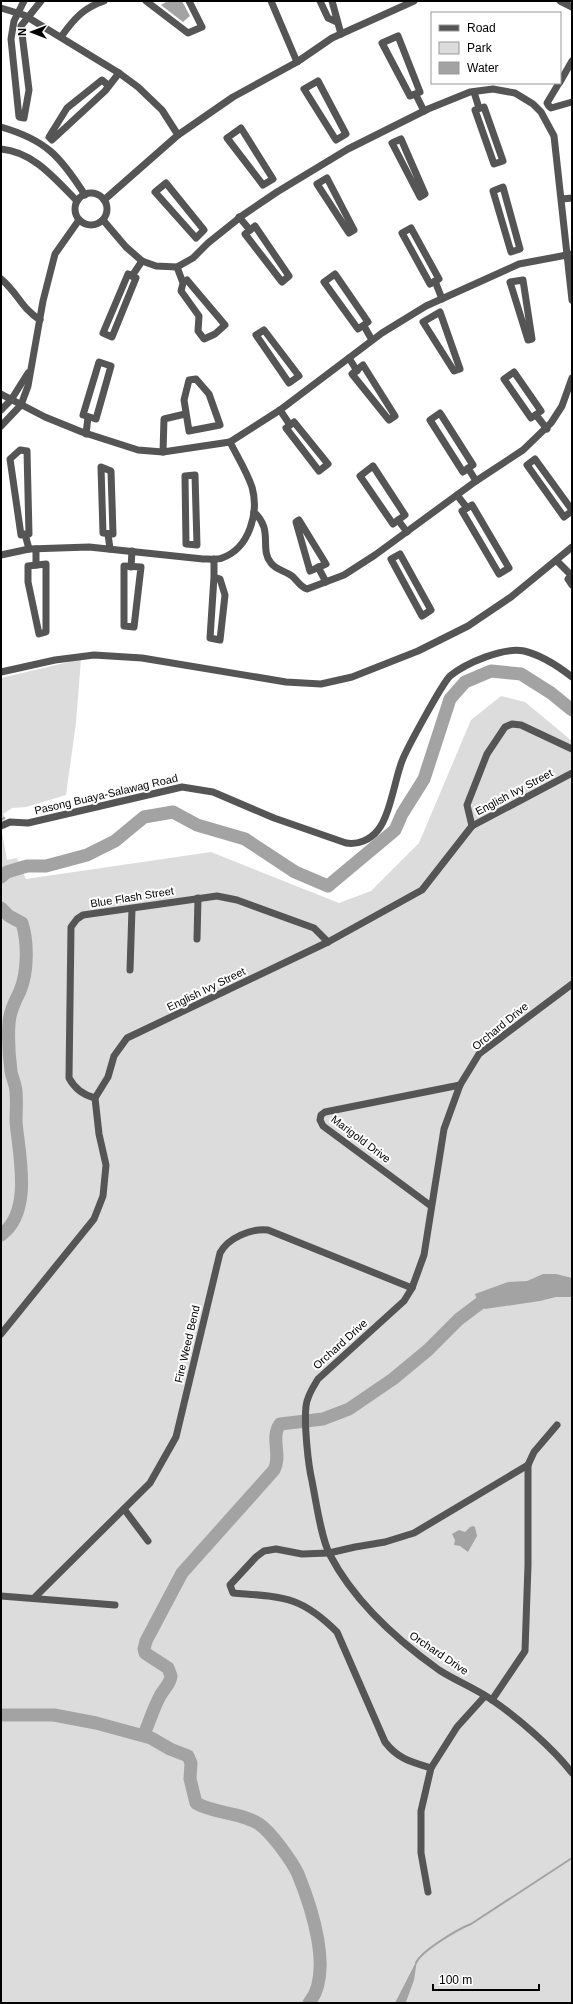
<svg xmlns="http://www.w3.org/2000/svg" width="573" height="2004" font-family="Helvetica,sans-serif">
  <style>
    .green { fill: #dcdcdc }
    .water { fill: #a3a3a3 }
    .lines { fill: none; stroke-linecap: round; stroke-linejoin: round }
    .stream { stroke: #a3a3a3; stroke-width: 2 }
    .river { stroke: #a3a3a3; stroke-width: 13 }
    .minor { stroke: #555; stroke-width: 7 }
    .labels { text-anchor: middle; stroke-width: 4; stroke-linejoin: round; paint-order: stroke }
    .street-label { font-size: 11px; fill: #000; stroke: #fff }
  </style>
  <rect width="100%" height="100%" fill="#fff"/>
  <g class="green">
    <path d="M81 659 76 723 66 795 26 807 12 808 3 814 6 819 1 822V678Z"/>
    <path d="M501 696 525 702 572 741V2003H1V833L2 832 7 860 17 858 26 879 211 852 339 903 371 891 419 843 471 720Z"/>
  </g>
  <g class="water">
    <path d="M168 1H182L190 16 183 22 161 5Z"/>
    <path d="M543 1274H556L572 1278V1297H556L540 1301 485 1309 478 1302 475 1294 508 1282 527 1281Z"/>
    <path d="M473 1526 475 1527 477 1536 468 1552 460 1546 454 1545 455 1540 452 1534 459 1530 465 1532 470 1527Z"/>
    <path d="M417 1960 414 1980 406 2002 395 2003Z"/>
  </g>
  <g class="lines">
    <g class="stream">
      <path d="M1 820 4 818"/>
      <path d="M416 1963C421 1951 458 1929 471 1924L572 1858"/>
    </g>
    <g class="river">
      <path d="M1 877 7 872 27 866H46L87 855 115 841 144 817 173 812 197 825 245 839 295 872 328 886 395 830 402 814 424 779 450 699 465 682 491 671 521 674 551 693 572 710"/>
      <path d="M1 908 9 916 22 923C28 942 28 972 20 991 15 1002 10 1010 9 1023 8 1038 9 1056 11 1071 12 1078 16 1085 16 1092 17 1102 16 1112 16 1122 19 1155 33 1212 1 1235"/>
      <path d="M1 1715H54L96 1723 151 1738 170 1749 188 1756 191 1763 190 1779 196 1803C215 1814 240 1812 259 1824 271 1832 292 1861 298 1874 311 1906 334 1973 309 2003"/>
      <path d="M146 1736 145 1732C150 1720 154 1707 160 1696 164 1688 170 1685 171 1676L168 1668 145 1653 144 1649 146 1641 182 1573 274 1470C282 1455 270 1438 280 1424L323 1419 349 1409 393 1379 428 1350 459 1319 483 1301 495 1299"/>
    </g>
    <g class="minor">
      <path d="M24 1 14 21 11 39 19 117 24 118 29 90 21 26 41 1"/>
      <path d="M146 1 188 33 202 27 189 1"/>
      <path d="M271 1 297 62"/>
      <path d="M320 1 328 18 337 22"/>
      <path d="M332 1 341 34"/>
      <path d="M560 1 572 7"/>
      <path d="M1 8 24 15 119 73 138 87 162 110 178 135"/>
      <path d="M398 36 420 92 410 96 382 43Z"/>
      <path d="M61 37C73 20 83 8 104 1"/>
      <path d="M318 81 346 134 336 140 304 89Z"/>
      <path d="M560 82 572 61"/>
      <path d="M109 86 102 80 67 108 49 137 52 140 105 91 119 73"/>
      <path d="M474 92 479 108"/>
      <path d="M416 95 424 111"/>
      <path d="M549 106 547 103 559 83"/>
      <path d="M549 106 551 108 572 102"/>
      <path d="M484 107 503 161 494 164 475 110Z"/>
      <path d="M1 127C46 140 60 156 85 195"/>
      <path d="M241 128 273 179 263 185 227 138Z"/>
      <path d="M401 139 425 194 420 197 392 143Z"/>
      <path d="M1 149C34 152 55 179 77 201"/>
      <path d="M327 178 354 230 349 233 317 184Z"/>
      <path d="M166 183 204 230 196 238 155 192Z"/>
      <path d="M503 187 520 249 511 252 493 191Z"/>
      <circle cx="91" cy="209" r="16"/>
      <path d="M562 199 572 198"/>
      <path d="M104 200 178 135 233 97 297 62 332 38 414 1"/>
      <path d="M239 217 250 230"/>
      <path d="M103 220 126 247 142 261 156 266 177 267 193 258 208 243 243 215 277 192 348 149 428 109 470 92 493 89 515 93 533 104 541 112 554 136 572 300"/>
      <path d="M255 226 289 276 282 282 245 234Z"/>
      <path d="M411 228 439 279 430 284 402 233Z"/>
      <path d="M177 267 183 283 181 291 199 316 198 331 204 339 215 334 225 325 187 280 183 283"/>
      <path d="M128 274 136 278 112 337 103 333Z"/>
      <path d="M335 274 368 322 358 329 324 282Z"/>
      <path d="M132 276 142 261"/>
      <path d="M1 279C18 293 21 308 40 320"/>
      <path d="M523 280 532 339 528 340 510 282Z"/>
      <path d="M435 281 442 299"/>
      <path d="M440 312 460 369 454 371 423 322Z"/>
      <path d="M364 326 372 340"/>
      <path d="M264 330 299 376 289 383 256 335Z"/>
      <path d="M349 358 357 371"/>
      <path d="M99 362 111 366 96 419 83 415Z"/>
      <path d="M363 365 395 416 389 420 352 374Z"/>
      <path d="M514 372 541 411 531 418 504 379Z"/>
      <path d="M196 379 209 394 220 425 189 431 184 400 189 380Z"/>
      <path d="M1 394 45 417 82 432 138 450 163 452 230 442"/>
      <path d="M1 410 11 400 28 373"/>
      <path d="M280 410 290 425"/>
      <path d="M440 413 473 465 463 472 430 420Z"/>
      <path d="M536 415 547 429"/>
      <path d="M294 422 328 464 319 471 286 428Z"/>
      <path d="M1 426 21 405 28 386 43 301 55 254 79 220"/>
      <path d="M86 434 88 417"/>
      <path d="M20 450 27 451 29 534 21 535 10 459Z"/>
      <path d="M163 452 164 419 185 414"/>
      <path d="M373 466 405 515 393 524 360 476Z"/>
      <path d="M101 467 111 471 113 534 103 533Z"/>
      <path d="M468 468 476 481"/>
      <path d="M195 475 197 545 186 544 185 476Z"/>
      <path d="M457 495 467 508"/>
      <path d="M472 505 509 568 499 574 462 511Z"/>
      <path d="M572 510 535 459 527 465 564 517 572 511"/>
      <path d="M254 512C274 530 259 549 271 563 275 569 285 571 292 576 297 580 300 587 307 589L344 575 375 555 476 481 523 450 551 423 562 406 572 378"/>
      <path d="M299 520 326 564 310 571 296 522Z"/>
      <path d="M398 520 407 532"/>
      <path d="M25 534 29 549"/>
      <path d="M108 534 110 549"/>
      <path d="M400 554 431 610 422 616 391 559Z"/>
      <path d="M1 555 29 549 89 547 203 559C209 559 217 560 222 558 250 548 259 512 252 487 247 472 237 456 230 442L280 410 382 333 426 306 519 264 572 254"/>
      <path d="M214 559V577L210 638 220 640 225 595 220 579 214 577"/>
      <path d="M557 561 571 575"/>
      <path d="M46 564V632L39 634 28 582V566Z"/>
      <path d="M36 565V549"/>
      <path d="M124 566 141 567 134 627 124 626Z"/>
      <path d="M131 567 132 551"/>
      <path d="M318 567 326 582"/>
      <path d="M572 575 568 579 572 585"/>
      <path d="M1 672 55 660 94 655 142 658 286 682 321 684 352 677 418 651 468 626 511 597 572 547"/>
      <path d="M1 826 10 822 28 823 182 787 213 792 274 818 346 843C358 845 370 840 378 830 390 815 395 779 402 761 407 748 442 684 450 676 466 663 503 647 524 651 541 655 558 666 572 677"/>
      <path d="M472 826 467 805 487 754 505 727 512 724 521 725 572 749"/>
      <path d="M197 939 198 898"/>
      <path d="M130 970 132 909"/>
      <path d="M572 984 479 1054 460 1085 444 1129 424 1255 412 1288 404 1301 318 1379C313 1387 307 1396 306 1406 304 1424 308 1464 312 1481 316 1501 321 1538 330 1555 354 1601 397 1640 439 1670 456 1681 475 1688 492 1700 517 1717 554 1749 572 1773"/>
      <path d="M95 1098C83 1095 75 1089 69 1078L71 927 77 919 83 915 217 896 237 900 314 928 328 942"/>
      <path d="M431 1206 323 1126 320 1120 321 1115 325 1112 460 1085"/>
      <path d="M1 1334 94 1219 103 1196 106 1165 99 1134 95 1098 108 1077 114 1056 127 1038 328 942 422 890 472 826 572 773"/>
      <path d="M124 1509 148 1541"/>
      <path d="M1 1596 115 1605"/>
      <path d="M34 1598 150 1483 176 1437 220 1253C228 1238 251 1228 268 1230L412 1288"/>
      <path d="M492 1700 525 1651 528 1565V1465L534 1452 557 1425"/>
      <path d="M431 1768C411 1762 398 1759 385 1742L337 1632C300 1595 282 1597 233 1593L230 1585 256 1557 264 1551 276 1549 302 1554 329 1553 355 1547 385 1542 414 1533 528 1465"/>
      <path d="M428 1892 421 1853V1811L431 1768 457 1727 485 1696"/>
    </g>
  </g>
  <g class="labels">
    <g class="street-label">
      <text transform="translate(514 792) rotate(-28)" y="4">English Ivy Street</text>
      <text transform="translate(106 794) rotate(-13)" y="4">Pasong Buaya-Salawag Road</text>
      <text transform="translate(132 897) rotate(-9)" y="4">Blue Flash Street</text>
      <text transform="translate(206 989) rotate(-26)" y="4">English Ivy Street</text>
      <text transform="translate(500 1026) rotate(-39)" y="4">Orchard Drive</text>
      <text transform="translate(361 1139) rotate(37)" y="4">Marigold Drive</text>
      <text transform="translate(187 1344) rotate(-77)" y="4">Fire Weed Bend</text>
      <text transform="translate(340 1344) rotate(-42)" y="4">Orchard Drive</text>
      <text transform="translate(439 1653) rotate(34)" y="4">Orchard Drive</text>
    </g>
  </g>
  <rect width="573" height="2004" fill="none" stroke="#000000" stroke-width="4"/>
  <rect x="431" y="12" width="130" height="72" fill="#ffffff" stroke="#999999"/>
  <rect x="439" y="25" width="20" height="6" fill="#555555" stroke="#999999"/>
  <text x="467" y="32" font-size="12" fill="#000000">Road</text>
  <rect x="439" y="42" width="20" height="12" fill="#dcdcdc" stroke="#999999"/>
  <text x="467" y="52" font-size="12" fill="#000000">Park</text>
  <rect x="439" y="62" width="20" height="12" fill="#a3a3a3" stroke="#999999"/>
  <text x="467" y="72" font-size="12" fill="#000000">Water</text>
  <g transform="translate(32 32) rotate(270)" stroke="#ffffff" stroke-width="3" paint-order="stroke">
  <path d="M0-3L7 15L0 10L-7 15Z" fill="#000000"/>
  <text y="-6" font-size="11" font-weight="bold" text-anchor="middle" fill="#000000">N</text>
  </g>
  <path d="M433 1984v6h106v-6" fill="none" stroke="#000000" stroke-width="2"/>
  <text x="439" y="1984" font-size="12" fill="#000000" stroke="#ffffff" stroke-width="3" paint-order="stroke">100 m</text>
</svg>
